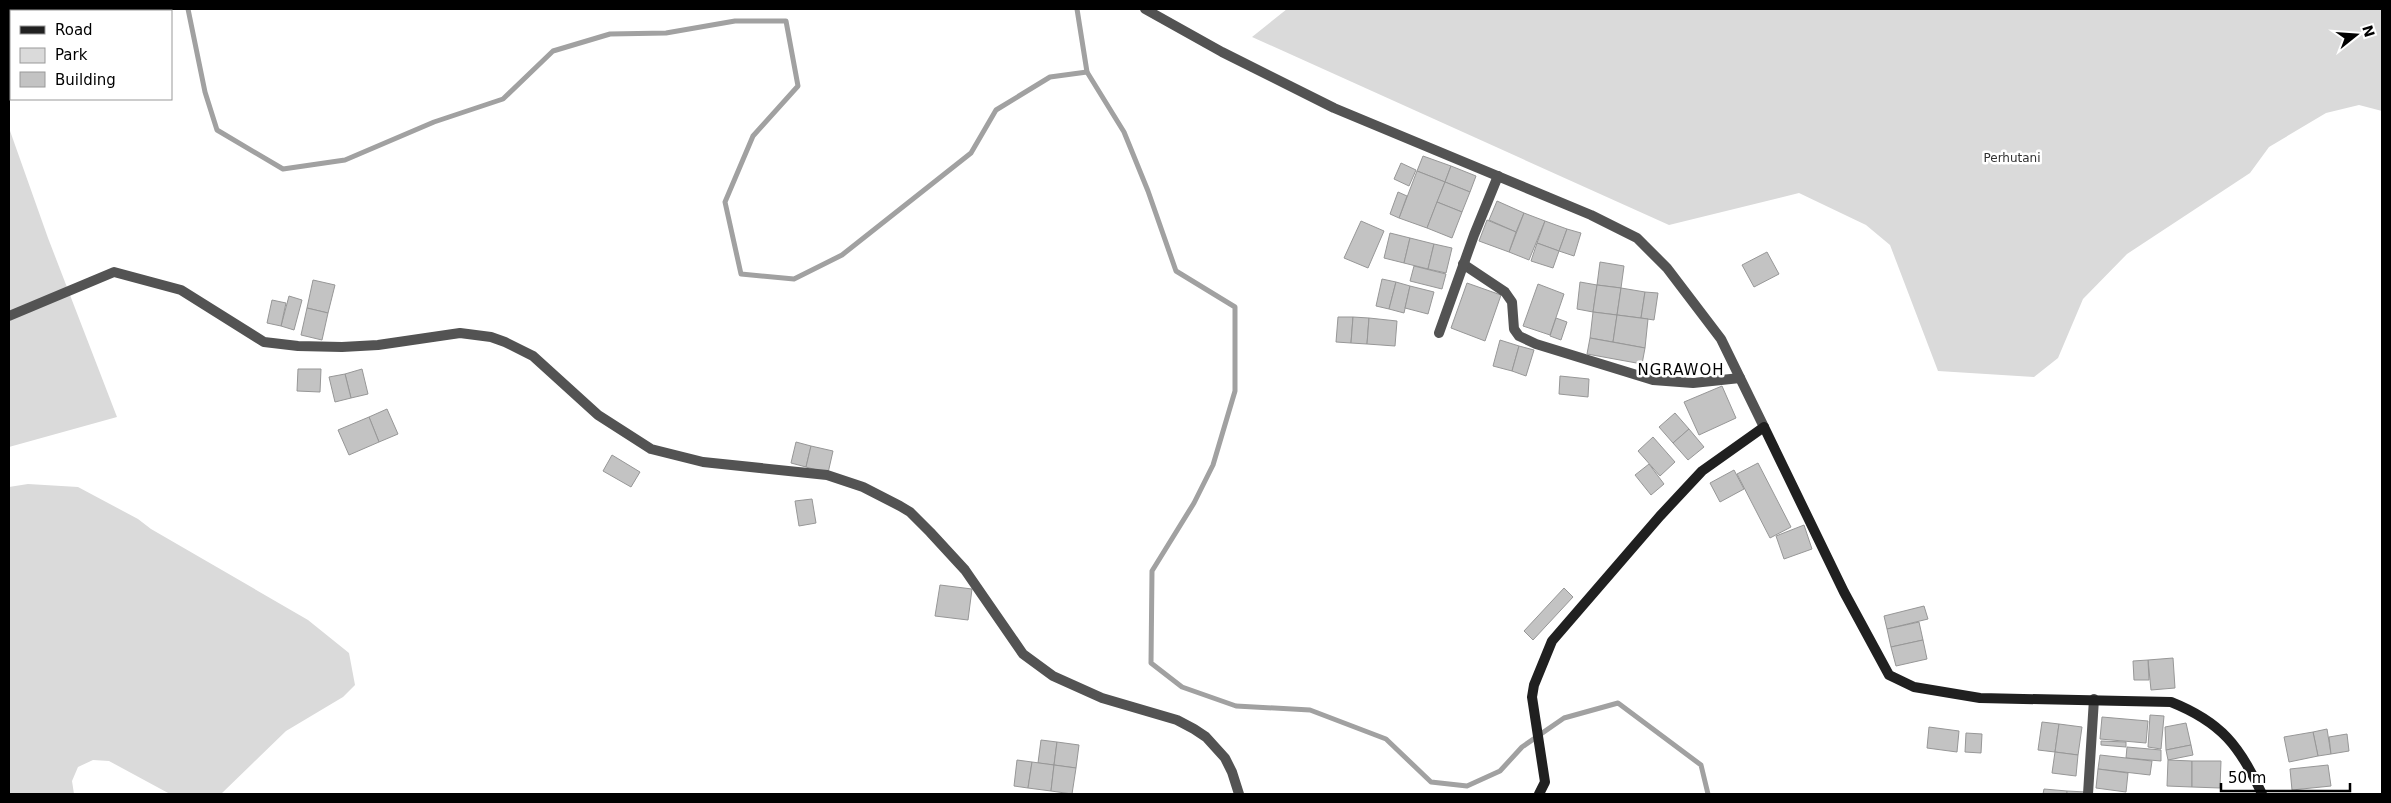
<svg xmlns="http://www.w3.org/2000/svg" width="2391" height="803" font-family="'DejaVu Sans',sans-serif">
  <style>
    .green { fill: #dadada }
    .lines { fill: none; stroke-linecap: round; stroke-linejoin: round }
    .stream { stroke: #a1a1a1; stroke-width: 5 }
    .building { fill: #c3c3c3; stroke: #979797 }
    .street { stroke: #535353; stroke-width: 10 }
    .secondary { stroke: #202020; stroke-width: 10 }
    .labels { text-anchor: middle; stroke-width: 5; stroke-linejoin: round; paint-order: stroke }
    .park-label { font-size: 12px; fill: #313131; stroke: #fff }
    .quarter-label { font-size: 15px; letter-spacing: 1px; fill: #000; stroke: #fff }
  </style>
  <rect width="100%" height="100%" fill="#fff"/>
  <g class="green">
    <path d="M1287 9H2382V111L2359 105 2326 113 2269 147 2250 173 2127 254 2083 299 2058 358 2034 377 1938 371 1890 245 1866 225 1799 193 1669 225 1252 37Z"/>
    <path d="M9 128 48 238 117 417 9 447Z"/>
    <path d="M28 484 78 487 138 519 151 529 308 620 349 653 355 685 343 697 286 731 221 794H170L109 761 93 760 78 767 72 781 74 794H9V487Z"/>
  </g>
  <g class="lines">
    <g class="stream">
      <path d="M188 9 205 92 217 130 283 169 345 160 434 122 503 99 553 51 610 34 666 33 735 21H786L798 86 753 136 725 202 741 274 794 279 842 255 971 153 996 110 1050 77 1087 72"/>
      <path d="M1077 9 1087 72 1124 132 1148 191 1176 271 1235 307V391L1213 465 1194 503 1152 571 1151 663 1182 687 1236 706 1310 710 1386 739 1431 782 1467 786 1500 771 1522 747 1564 718 1618 703 1701 765 1708 794"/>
    </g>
  </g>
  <g class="building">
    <path d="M1423 156 1451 166 1445 182 1417 171Z"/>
    <path d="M1401 163 1416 170 1409 186 1394 179Z"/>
    <path d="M1451 166 1476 176 1470 192 1445 182Z"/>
    <path d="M1417 171 1445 182 1427 228 1399 218Z"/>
    <path d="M1445 182 1470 192 1462 212 1437 202Z"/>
    <path d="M1398 192 1407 196 1399 218 1390 214Z"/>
    <path d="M1497 201 1524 213 1516 232 1489 220Z"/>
    <path d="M1437 202 1462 212 1452 238 1427 228Z"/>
    <path d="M1524 213 1545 221 1529 260 1509 252Z"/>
    <path d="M1487 220 1516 232 1509 252 1479 241Z"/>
    <path d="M1361 221 1384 231 1368 268 1344 258Z"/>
    <path d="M1545 221 1567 229 1559 251 1537 243Z"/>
    <path d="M1567 229 1581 233 1574 256 1559 251Z"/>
    <path d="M1390 233 1410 238 1404 263 1384 258Z"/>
    <path d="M1410 238 1434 244 1428 269 1404 263Z"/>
    <path d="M1537 243 1559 251 1553 268 1531 261Z"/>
    <path d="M1434 244 1452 248 1446 273 1428 269Z"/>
    <path d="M1767 252 1779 274 1754 287 1742 265Z"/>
    <path d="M1600 262 1624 266 1621 288 1597 285Z"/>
    <path d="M1414 266 1446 274 1442 289 1410 281Z"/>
    <path d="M1382 279 1396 282 1389 309 1376 306Z"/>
    <path d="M313 280 335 285 328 313 307 308Z"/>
    <path d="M1396 282 1410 286 1404 313 1389 309Z"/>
    <path d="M1580 282 1597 285 1593 312 1577 309Z"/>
    <path d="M1467 283 1501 295 1485 341 1451 328Z"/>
    <path d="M1538 284 1564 294 1550 335 1523 326Z"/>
    <path d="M1597 285 1621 288 1617 315 1593 312Z"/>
    <path d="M1410 286 1434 292 1428 314 1405 308Z"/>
    <path d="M1621 288 1645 292 1641 318 1617 315Z"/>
    <path d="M1645 292 1658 293 1654 320 1641 318Z"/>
    <path d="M289 296 302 300 294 330 281 326Z"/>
    <path d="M272 300 286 303 281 326 267 323Z"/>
    <path d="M307 308 328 313 322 340 301 335Z"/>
    <path d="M1593 312 1617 315 1613 342 1590 338Z"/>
    <path d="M1617 315 1648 319 1645 348 1613 342Z"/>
    <path d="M1338 317H1353L1351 343 1336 342Z"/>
    <path d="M1353 317 1369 318 1367 344 1351 343Z"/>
    <path d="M1369 318 1397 321 1395 346 1367 344Z"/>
    <path d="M1556 318 1567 322 1561 340 1550 336Z"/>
    <path d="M1590 338 1645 348 1642 364 1587 354Z"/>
    <path d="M1500 340 1519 346 1512 371 1493 366Z"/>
    <path d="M1519 346 1534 350 1526 376 1512 371Z"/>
    <path d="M298 369H321L320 392 297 391Z"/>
    <path d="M362 369 368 394 351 398 345 374Z"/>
    <path d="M345 374 351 398 335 402 329 377Z"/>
    <path d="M1560 376 1589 379 1588 397 1559 394Z"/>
    <path d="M1722 386 1736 418 1699 435 1684 402Z"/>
    <path d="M387 409 398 434 379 442 369 417Z"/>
    <path d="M1675 413 1689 429 1673 443 1659 427Z"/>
    <path d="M369 417 379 442 349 455 338 430Z"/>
    <path d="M1689 429 1704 447 1688 460 1673 443Z"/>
    <path d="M1653 437 1675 462 1660 476 1638 451Z"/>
    <path d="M796 442 811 446 806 467 791 463Z"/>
    <path d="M811 446 833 451 828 473 806 467Z"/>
    <path d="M612 455 640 472 631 487 603 471Z"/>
    <path d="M1758 463 1791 527 1770 538 1737 474Z"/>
    <path d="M1649 464 1664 484 1651 495 1635 475Z"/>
    <path d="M1734 470 1744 489 1720 502 1710 483Z"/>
    <path d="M812 499 816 523 799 526 795 501Z"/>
    <path d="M1804 525 1812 549 1784 559 1776 536Z"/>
    <path d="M940 585 972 589 968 620 935 616Z"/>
    <path d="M1564 588 1573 597 1533 640 1524 631Z"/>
    <path d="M1924 606 1928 619 1887 629 1884 616Z"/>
    <path d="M1919 622 1923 640 1891 647 1887 629Z"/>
    <path d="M1923 640 1927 659 1896 666 1891 647Z"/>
    <path d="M2173 658 2175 688 2151 690 2148 660Z"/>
    <path d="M2148 660 2149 680H2134L2133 661Z"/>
    <path d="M2150 715 2164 716 2161 749 2148 747Z"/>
    <path d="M2102 717 2148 721 2146 743 2100 739Z"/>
    <path d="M2042 722 2059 724 2055 752 2038 750Z"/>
    <path d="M2186 723 2191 745 2166 750 2165 727Z"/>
    <path d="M2059 724 2082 727 2078 755 2055 752Z"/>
    <path d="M1929 727 1959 731 1957 752 1927 748Z"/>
    <path d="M2327 729 2331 754 2318 756 2313 732Z"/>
    <path d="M2313 732 2318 756 2289 762 2284 737Z"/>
    <path d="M1966 733 1982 734 1981 753 1965 752Z"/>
    <path d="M2347 734 2349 751 2331 754 2329 737Z"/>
    <path d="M1041 740 1057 742 1054 765 1038 763Z"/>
    <path d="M2101 741 2126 742V747L2101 745Z"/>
    <path d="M1057 742 1079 745 1076 768 1054 765Z"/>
    <path d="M2191 745 2193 755 2168 760 2166 750Z"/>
    <path d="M2127 747 2161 750V761L2126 758Z"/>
    <path d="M2055 752 2078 755 2076 776 2052 773Z"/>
    <path d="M2100 755 2152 761 2150 775 2098 769Z"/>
    <path d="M1017 760 1032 762 1028 788 1014 786Z"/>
    <path d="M2168 760 2192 761V787L2167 786Z"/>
    <path d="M2192 761H2221L2220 788 2192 787Z"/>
    <path d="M1032 762 1054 765 1051 791 1028 788Z"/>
    <path d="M1054 765 1076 768 1072 794 1051 791Z"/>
    <path d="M2328 765 2331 786 2292 790 2290 769Z"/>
    <path d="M2098 769 2128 773 2126 792 2096 788Z"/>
    <path d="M2044 789 2067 791V794H2043Z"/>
    <path d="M2067 791 2086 792V794H2067Z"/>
  </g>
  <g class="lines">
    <g class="street">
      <path d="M1145 9 1222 52 1334 108 1591 215 1637 238 1667 268 1721 339 1764 427"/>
      <path d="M1463 264 1505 292 1512 302 1514 329 1519 336 1536 344 1653 380 1693 383 1740 378"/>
      <path d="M9 316 114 272 181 290 264 342 298 346 342 347 378 345 460 333 491 337 505 342 533 356 598 415 651 449 703 462 827 475 863 487 900 506 910 512 930 532 965 570 1023 654 1053 676 1102 698 1177 720 1194 729 1206 737 1225 758 1232 772 1239 794"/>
      <path d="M1439 333 1474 235 1498 176"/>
      <path d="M2088 794 2094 699"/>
    </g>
    <path class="secondary" d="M1539 794 1545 782 1532 697 1534 685 1552 641 1660 516 1702 471 1764 427 1844 592 1889 675 1914 687 1980 698 2171 702C2221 722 2240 746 2262 794"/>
  </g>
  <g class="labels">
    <g class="park-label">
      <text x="2012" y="162">Perhutani</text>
    </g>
    <g class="quarter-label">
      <text x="1681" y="375">NGRAWOH</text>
    </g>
  </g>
  <rect width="2391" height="803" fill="none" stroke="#000000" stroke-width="20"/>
  <rect x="10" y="10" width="162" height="90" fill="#ffffff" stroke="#999999"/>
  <rect x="20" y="26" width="25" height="8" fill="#202020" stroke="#999999"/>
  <text x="55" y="35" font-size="15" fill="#000000">Road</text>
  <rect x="20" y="48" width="25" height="15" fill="#dadada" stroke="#999999"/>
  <text x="55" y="60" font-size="15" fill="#000000">Park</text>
  <rect x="20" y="72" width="25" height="15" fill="#c3c3c3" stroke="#999999"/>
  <text x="55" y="85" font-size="15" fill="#000000">Building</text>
  <g transform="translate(2356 35) rotate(73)" stroke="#ffffff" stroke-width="4" paint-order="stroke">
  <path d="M0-4L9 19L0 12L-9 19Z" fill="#000000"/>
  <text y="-8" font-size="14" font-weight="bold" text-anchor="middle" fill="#000000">N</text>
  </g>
  <path d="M2221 783v8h129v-8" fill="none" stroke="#000000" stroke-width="2.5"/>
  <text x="2228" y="783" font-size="15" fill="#000000" stroke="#ffffff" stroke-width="4" paint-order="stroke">50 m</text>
</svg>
